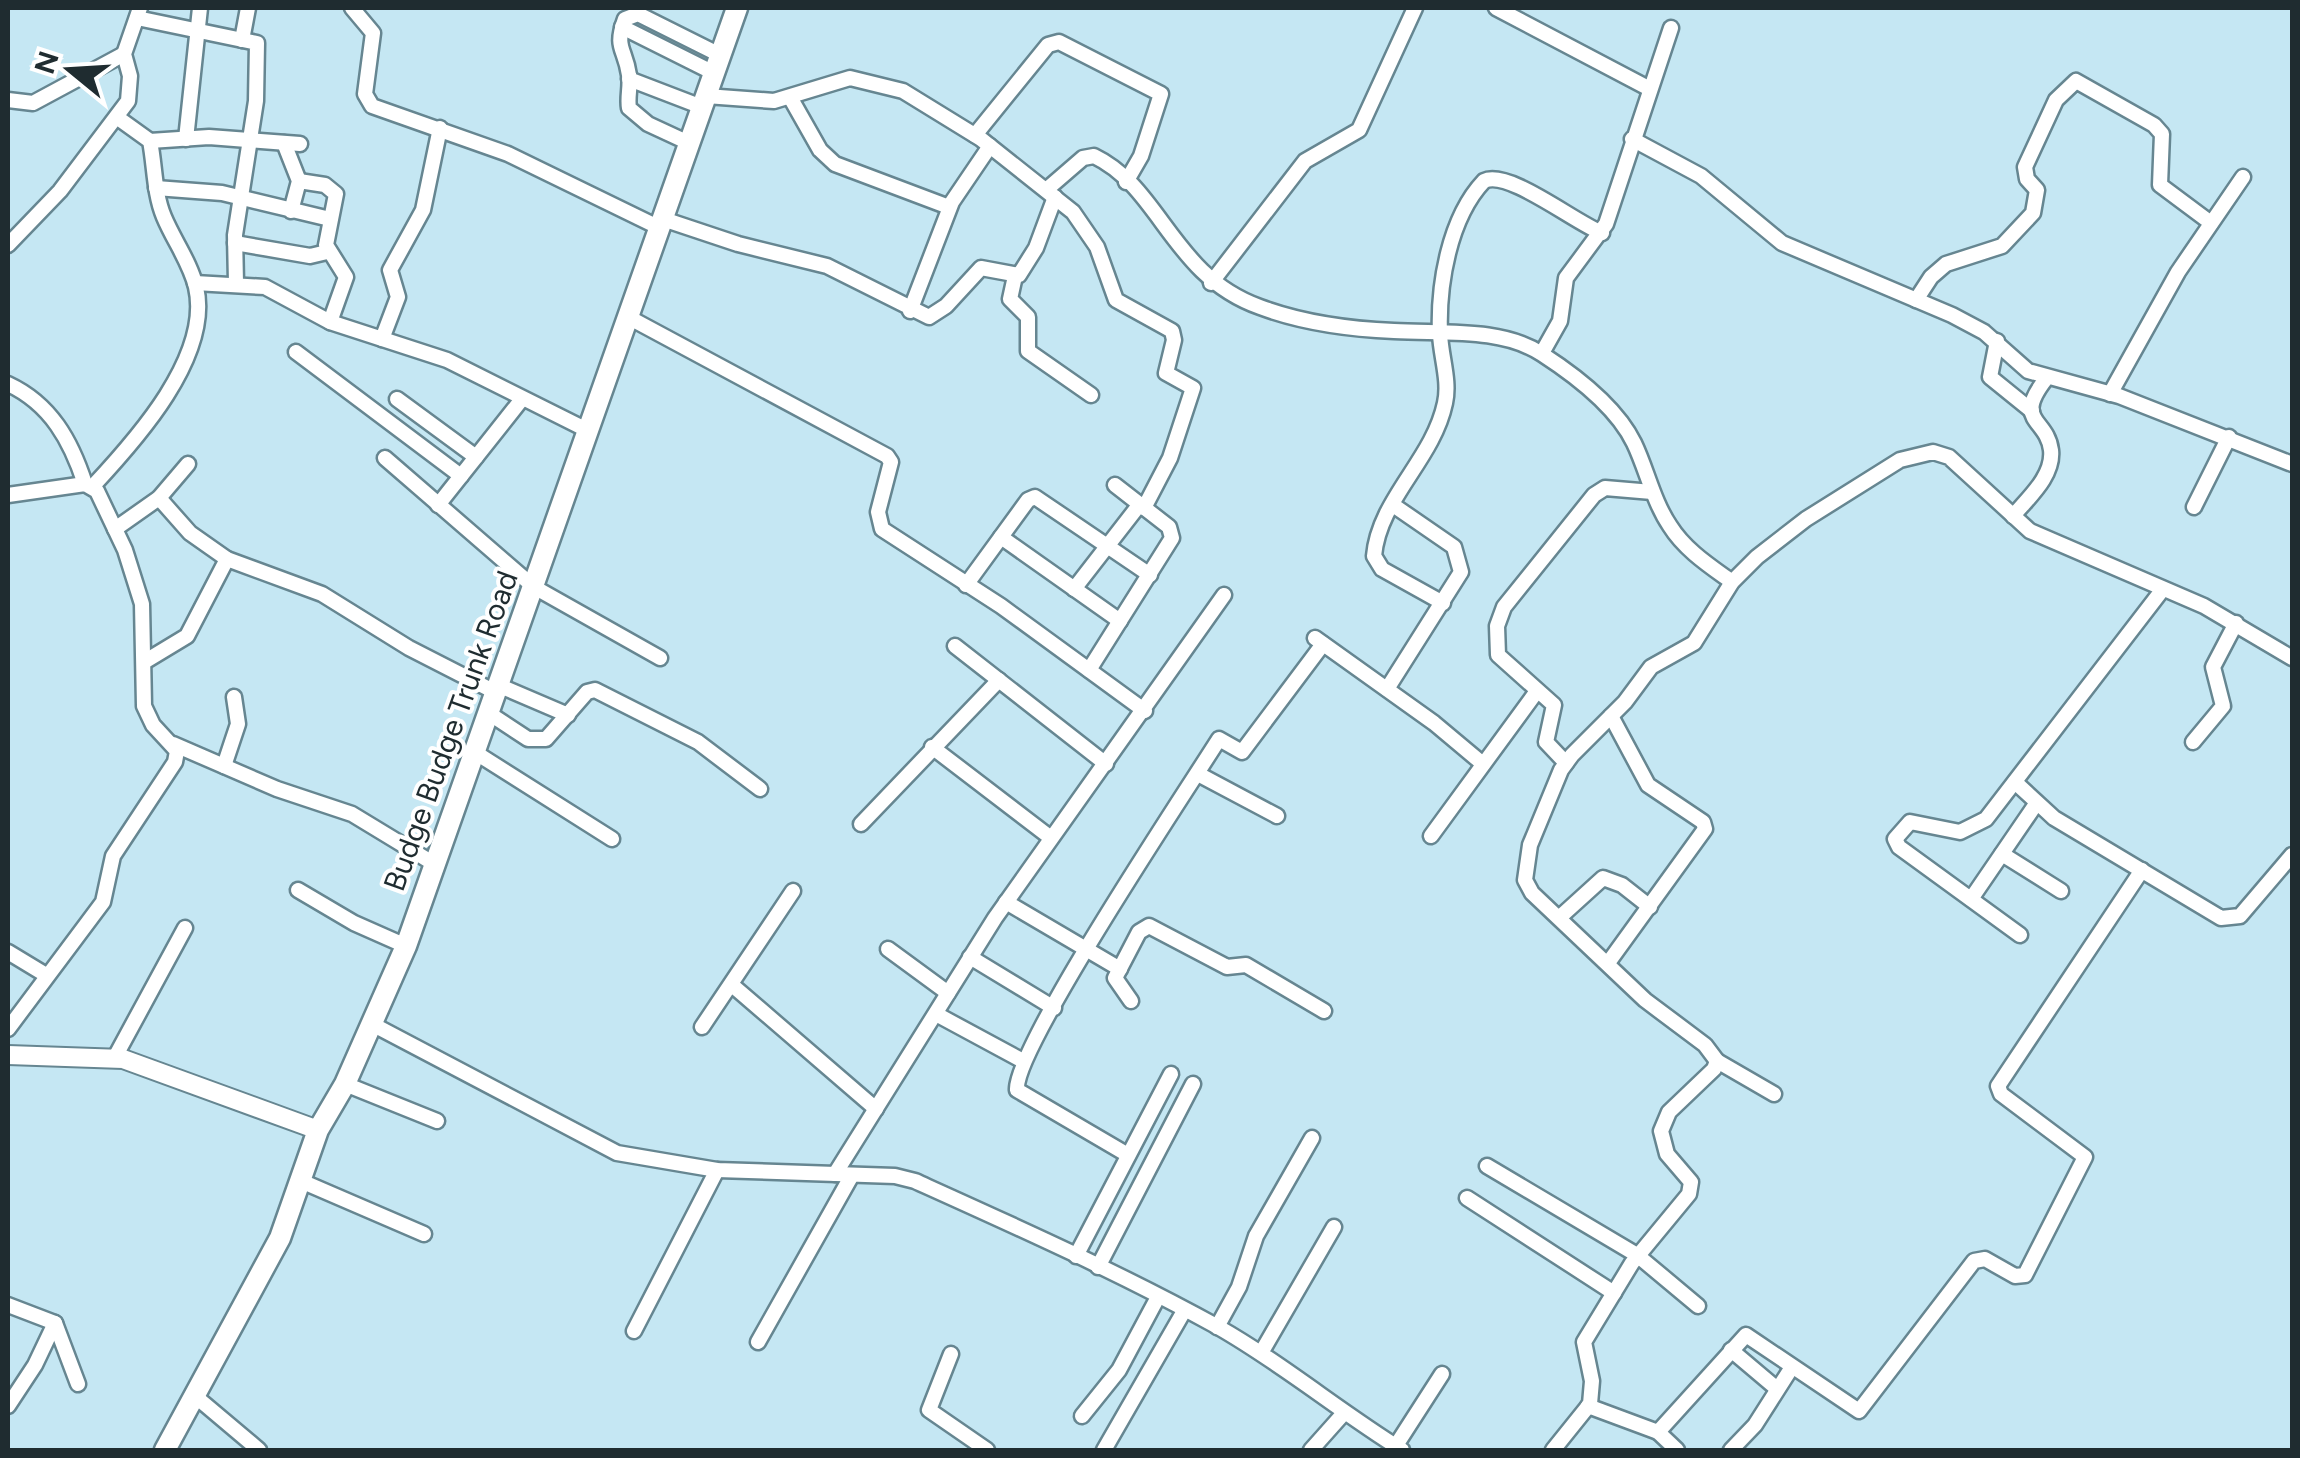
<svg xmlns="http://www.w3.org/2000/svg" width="2300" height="1458" font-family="Figtree,sans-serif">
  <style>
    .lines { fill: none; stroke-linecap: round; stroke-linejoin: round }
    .minor-casing { stroke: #668691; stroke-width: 19 }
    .tertiary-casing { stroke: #668691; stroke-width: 22 }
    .secondary-casing { stroke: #668691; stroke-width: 25 }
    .minor { stroke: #fff; stroke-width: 14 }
    .tertiary { stroke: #fff; stroke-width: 18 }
    .secondary { stroke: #fff; stroke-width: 20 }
    .labels { text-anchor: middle; stroke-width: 8; stroke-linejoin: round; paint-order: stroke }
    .street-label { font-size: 30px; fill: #1f2c30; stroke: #fff }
  </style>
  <rect width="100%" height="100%" fill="#c5e7f3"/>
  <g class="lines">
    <g class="minor-casing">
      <g id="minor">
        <path d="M352 8 373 33 365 94 372 106 508 154 660 228"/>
        <path d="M1496 8 1650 89"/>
        <path d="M137 18 257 43 256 101 235 235 236 283"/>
        <path d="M622 27 714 73"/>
        <path d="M242 40 248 8"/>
        <path d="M629 79 702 107"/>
        <path d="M706 96 774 101 850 78 903 91 981 139 1073 212 1097 247 1116 300 1172 331 1174 340 1166 373 1193 388 1170 458 1144 508"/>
        <path d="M790 97 820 150 835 164 949 207"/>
        <path d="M8 100 33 103 124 54"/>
        <path d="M975 135 1048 45 1059 42 1161 94 1141 156 1126 182"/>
        <path d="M186 139 200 8"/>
        <path d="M1632 139 1701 176 1782 243 1952 315 1984 332 2028 371 2119 396 2292 464"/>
        <path d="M150 141 209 137 300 144"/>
        <path d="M284 143 299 181 291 211"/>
        <path d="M689 143 648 124 629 108C627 97 631 86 629 75 625 47 614 49 625 19L638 14 720 55"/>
        <path d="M299 181 325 185 336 194 326 245 346 277 330 322"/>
        <path d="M156 188 222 193 330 219"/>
        <path d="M1046 190 1083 158 1094 156C1161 188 1172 276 1260 307 1303 323 1348 329 1394 331 1441 334 1501 327 1542 354 1576 376 1616 406 1634 443 1647 470 1653 501 1670 526 1685 550 1710 566 1732 582"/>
        <path d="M663 219 738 244 827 266 929 317 946 306 981 268 1019 275 1036 248 1055 197"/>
        <path d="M235 243 310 256 327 252"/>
        <path d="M8 245 60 191 128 101 130 76 124 54 140 8"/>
        <path d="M1015 276 1010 299 1028 317V351L1091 395"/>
        <path d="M195 283 265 287 330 322 447 360 589 431"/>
        <path d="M1211 283 1305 161 1359 130 1415 8"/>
        <path d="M1916 300 1931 277 1946 264 2002 246 2033 213 2037 190 2027 179 2025 167 2056 100 2076 81 2154 125 2162 134 2160 185 2211 223"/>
        <path d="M910 311 952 202 990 146"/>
        <path d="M628 317 887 456 891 462 878 512 882 529 1001 606 1145 711"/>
        <path d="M382 339 398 297 390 270 423 210 440 128"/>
        <path d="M1997 341 1990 377 2032 411"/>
        <path d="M296 352 461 476"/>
        <path d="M1542 353 1560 321 1566 278 1606 224 1671 28"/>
        <path d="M8 384C51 404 71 441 85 484"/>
        <path d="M2110 394 2178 272 2243 177"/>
        <path d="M397 399 476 457"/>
        <path d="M385 458 534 587 660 658"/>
        <path d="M93 486C136 440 212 356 196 287 190 262 174 241 164 217 154 193 155 167 150 141L118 118"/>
        <path d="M8 495 85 484 97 491 125 550 142 604 144 706 153 725 177 751 175 762 113 856 103 902 8 1029"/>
        <path d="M159 498 190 533 227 559 322 594 409 648 497 693"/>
        <path d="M438 505 522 399"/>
        <path d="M2194 507 2229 437"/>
        <path d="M2013 516C2028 498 2054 476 2051 450 2047 418 2013 422 2045 380"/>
        <path d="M115 529 159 498 188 464"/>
        <path d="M1001 537 1120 621"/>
        <path d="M966 585 1028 500 1035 497 1150 575"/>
        <path d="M1074 589 1140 504"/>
        <path d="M1443 603 1382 569 1374 556C1379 499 1433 460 1445 403 1450 381 1441 357 1440 334 1438 285 1449 218 1484 181 1508 169 1574 222 1602 233"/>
        <path d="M1315 638 1434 723 1483 764"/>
        <path d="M955 646 1106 764"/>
        <path d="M144 662 187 636 227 559"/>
        <path d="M1089 670 1172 538 1169 527 1115 485"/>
        <path d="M500 686 568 715"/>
        <path d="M1387 689 1461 572 1454 547 1393 505"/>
        <path d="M490 714 528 739H546L587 692 595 690 698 742 760 789"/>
        <path d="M2193 742 2223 706 2213 667 2236 623"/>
        <path d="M173 744 277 789 352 814 436 865"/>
        <path d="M932 747 1051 838"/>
        <path d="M476 753 612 839"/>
        <path d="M1566 763 1546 742 1554 705 1498 655 1497 626 1504 607 1594 495 1605 488 1652 492"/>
        <path d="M224 766 238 724 234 697"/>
        <path d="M1198 774 1277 816"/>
        <path d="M2015 782 2054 818 2221 918 2240 916 2292 855"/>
        <path d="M861 824 999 680"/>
        <path d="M1431 836 1537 691"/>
        <path d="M2002 854 2061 891"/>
        <path d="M298 890 354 923 406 946"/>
        <path d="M1971 899 2036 804"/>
        <path d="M1006 902 1120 969"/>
        <path d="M1560 917 1603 878 1622 885 1650 907"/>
        <path d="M2020 935 1899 847 1895 839 1910 822 1960 832 1986 819 2163 589"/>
        <path d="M888 949 948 993"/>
        <path d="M8 952 46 975"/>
        <path d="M970 957 1054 1008"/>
        <path d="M1608 963 1705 829 1703 822 1648 785 1611 716"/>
        <path d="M732 985 876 1109"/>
        <path d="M1131 1001 1115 978 1139 932 1149 926 1227 967 1246 965 1324 1011"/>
        <path d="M936 1014 1023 1061"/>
        <path d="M370 1023 617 1153 717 1170 895 1176 915 1181C1017 1227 1120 1273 1218 1327 1283 1364 1339 1411 1402 1450"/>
        <path d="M702 1027 793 891"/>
        <path d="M114 1059 185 928"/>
        <path d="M1717 1061 1774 1094"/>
        <path d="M345 1084 437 1121"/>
        <path d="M1128 1155 1017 1090C1013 1050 1187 790 1219 739L1242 752 1323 644"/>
        <path d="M1487 1166 1637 1255 1698 1306"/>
        <path d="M835 1174 995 918 1224 595"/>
        <path d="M301 1181 424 1234"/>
        <path d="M1467 1198 1614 1293"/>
        <path d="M1076 1256 1171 1074"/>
        <path d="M1098 1267 1193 1084"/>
        <path d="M8 1305 55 1323 78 1384"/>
        <path d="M1217 1327 1239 1287 1256 1236 1312 1138"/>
        <path d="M634 1331 717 1170"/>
        <path d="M758 1342 852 1175"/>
        <path d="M1731 1350 1776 1388"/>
        <path d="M1261 1353 1334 1227"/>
        <path d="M951 1354 929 1410 987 1450"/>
        <path d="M195 1396 259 1450"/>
        <path d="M8 1406 35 1365 55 1323"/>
        <path d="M1588 1406 1658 1432 1746 1335 1859 1411 1974 1261 1985 1259 2015 1276 2025 1275 2085 1157 2001 1094 1998 1086 2142 870"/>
        <path d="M1082 1416 1119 1370 1158 1297"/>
        <path d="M1658 1432 1677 1450"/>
        <path d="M1395 1447 1442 1374"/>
        <path d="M1104 1450 1184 1311"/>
        <path d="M1311 1450 1344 1413"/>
        <path d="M1553 1450 1590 1404 1592 1381 1584 1342 1632 1263 1689 1194 1691 1182 1667 1154 1661 1131 1669 1112 1714 1069 1717 1061 1705 1045 1645 1000 1532 893 1525 880 1530 845 1561 770 1572 755 1625 702 1651 667 1694 643 1732 582 1757 557 1806 519 1900 460 1933 452 1949 457 2030 531 2204 606 2292 658"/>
        <path d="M1731 1450 1755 1425 1792 1367"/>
      </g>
    </g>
    <g class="tertiary-casing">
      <path id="tertiary" d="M8 1055 123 1059 318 1130"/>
    </g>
    <g class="secondary-casing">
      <path id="secondary" d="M165 1450 280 1238 318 1130 345 1084 406 946 737 8"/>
    </g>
    <use href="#minor" class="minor"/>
    <use href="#tertiary" class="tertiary"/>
    <use href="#secondary" class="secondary"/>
  </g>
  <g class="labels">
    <g class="street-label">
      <text transform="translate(451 731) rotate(-70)" y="10">Budge Budge Trunk Road</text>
    </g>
  </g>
  <rect width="2300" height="1458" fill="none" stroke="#1f2c30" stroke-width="20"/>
  <g transform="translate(70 70) rotate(288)" stroke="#ffffff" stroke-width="8" paint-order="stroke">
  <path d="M0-8L18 38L0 25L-18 38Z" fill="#1f2c30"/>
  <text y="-15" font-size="28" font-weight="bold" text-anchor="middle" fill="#1f2c30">N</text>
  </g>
</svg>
